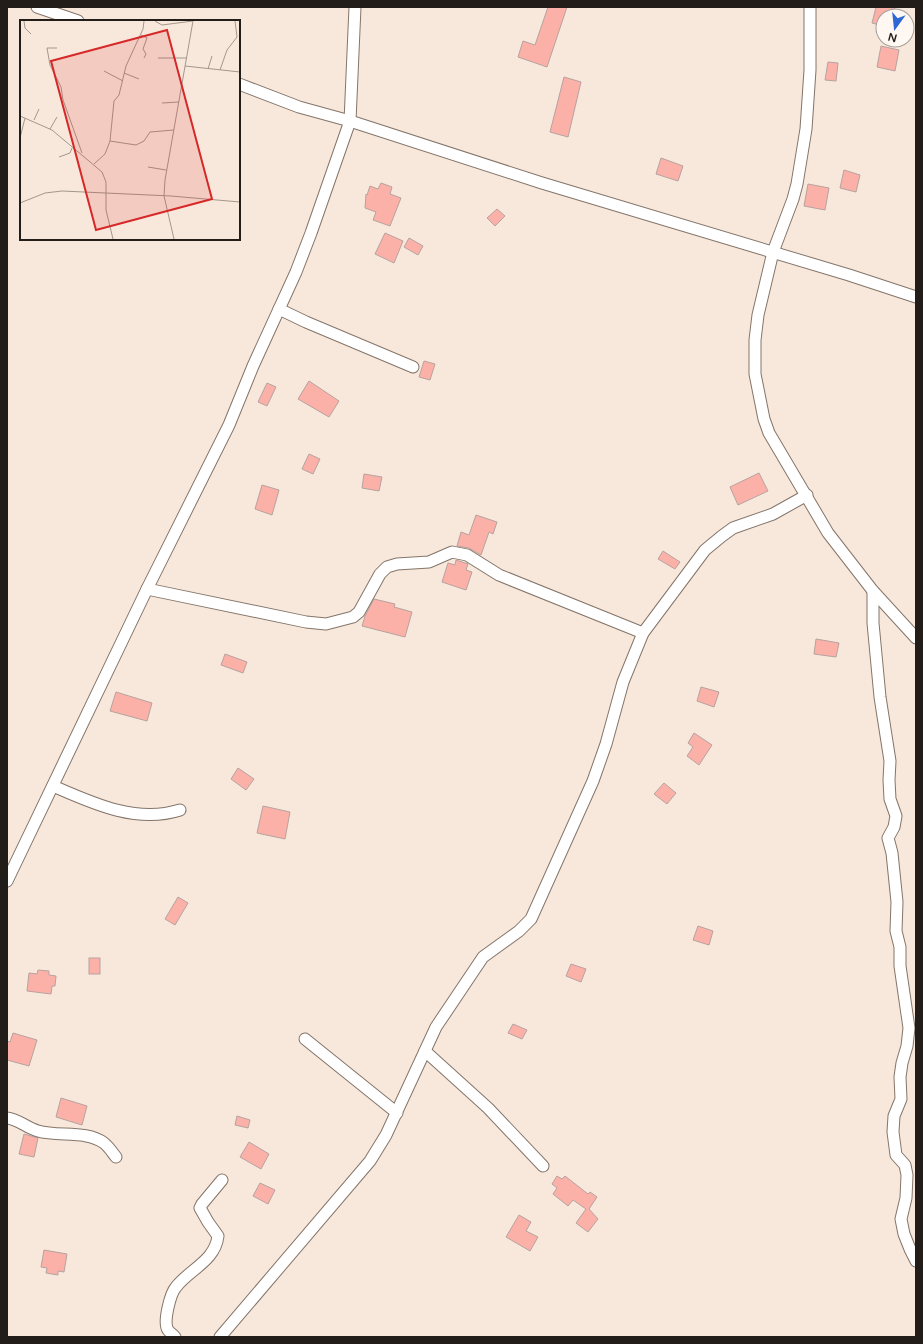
<svg xmlns="http://www.w3.org/2000/svg" width="923" height="1344" font-family="'Varela Round',sans-serif">
  <style>
    .building { fill: #fbb1a8; stroke: #b7a29f }
    .lines { fill: none; stroke-linecap: round; stroke-linejoin: round }
    .minor-casing { stroke: #84756a; stroke-width: 13 }
    .minor { stroke: #fff; stroke-width: 11 }
    .inset-road { fill: none; stroke: #a3978d; stroke-width: 1 }
    .view { fill: #d62828; fill-opacity: 0.15; stroke: #d62828; stroke-width: 2 }
    .inset-edge { fill: none; stroke: #231d19; stroke-width: 2 }
  </style>
  <rect width="100%" height="100%" fill="#f8e8db"/>
  <g class="building">
    <path d="M548 7H567L547 67 518 57 523 41 535 45Z"/>
    <path d="M876 7H895L893 16H883V26L872 23Z"/>
    <path d="M881 46 899 50 895 71 877 67Z"/>
    <path d="M828 62 838 63 836 81 825 80Z"/>
    <path d="M564 77 581 82 568 137 550 132Z"/>
    <path d="M661 158 683 166 678 181 656 174Z"/>
    <path d="M844 170 860 175 856 192 840 188Z"/>
    <path d="M381 183 392 187 390 194 401 198 390 226 373 220 376 212 365 208 366 194 367 195 370 186 378 189Z"/>
    <path d="M808 184 829 188 825 210 804 206Z"/>
    <path d="M497 209 505 216 495 226 487 218Z"/>
    <path d="M385 233 403 241 394 263 375 254Z"/>
    <path d="M409 238 423 246 418 255 404 247Z"/>
    <path d="M424 361 435 364 430 380 419 377Z"/>
    <path d="M309 381 339 401 329 417 298 399Z"/>
    <path d="M267 383 276 387 267 406 258 402Z"/>
    <path d="M309 454 320 459 313 474 302 469Z"/>
    <path d="M759 473 768 491 738 505 730 487Z"/>
    <path d="M364 474 382 477 379 491 362 488Z"/>
    <path d="M262 485 279 490 272 515 255 509Z"/>
    <path d="M476 515 497 522 493 534 489 532 481 555 469 548 457 546 461 532 469 535Z"/>
    <path d="M663 551 680 562 675 569 658 559Z"/>
    <path d="M456 560 468 564 466 570 472 572 466 590 442 582 448 563 455 565Z"/>
    <path d="M374 599 395 604 394 607 412 612 405 637 362 626 365 616Z"/>
    <path d="M816 639 839 643 836 657 814 654Z"/>
    <path d="M225 654 247 662 243 673 221 665Z"/>
    <path d="M701 687 719 692 714 707 697 701Z"/>
    <path d="M116 692 152 703 147 721 110 711Z"/>
    <path d="M694 733 712 745 699 765 687 756 693 747 688 743Z"/>
    <path d="M238 768 254 779 246 790 231 779Z"/>
    <path d="M664 783 676 793 667 804 654 794Z"/>
    <path d="M263 806 290 812 285 839 257 833Z"/>
    <path d="M178 897 188 903 175 925 165 919Z"/>
    <path d="M698 926 713 931 709 945 693 940Z"/>
    <rect x="89" y="958" width="11" height="16"/>
    <path d="M571 964 586 969 581 982 566 976Z"/>
    <path d="M38 970 49 971V975L56 976 55 986H52L51 994 27 991 29 973 37 974Z"/>
    <path d="M513 1024 527 1030 522 1039 508 1033Z"/>
    <path d="M13 1033 37 1040 29 1066 7 1060V1041L10 1042Z"/>
    <path d="M61 1098 87 1106 82 1125 56 1117Z"/>
    <path d="M237 1116 250 1120 248 1128 235 1125Z"/>
    <path d="M24 1134 38 1138 34 1157 19 1154Z"/>
    <path d="M249 1142 269 1154 261 1169 240 1157Z"/>
    <path d="M557 1176 562 1179 565 1176 588 1194 590 1192 597 1197 589 1209 598 1219 588 1232 576 1223 586 1209 573 1200 568 1206 553 1194 557 1188 552 1184Z"/>
    <path d="M260 1183 275 1190 268 1204 253 1196Z"/>
    <path d="M519 1215 531 1222 526 1231 538 1237 530 1251 506 1237Z"/>
    <path d="M44 1250 67 1254 64 1272 58 1271V1275L46 1273 47 1268 41 1267Z"/>
  </g>
  <g class="lines">
    <g class="minor-casing">
      <g id="minor">
        <path d="M37 7 78 21"/>
        <path d="M810 7V70L806 129 797 184 793 199 773 252 758 315 755 340V374L764 419 769 433 828 533 873 591 916 638"/>
        <path d="M239 84 299 107 350 121 542 183 849 275 916 297"/>
        <path d="M279 309 306 322 413 367"/>
        <path d="M147 589 306 622 326 624 353 617 359 612 380 574 387 567 397 564 429 562 452 552 467 555 499 575 643 633"/>
        <path d="M873 591V623L880 697 890 761 889 780 890 799 896 816 894 827 888 838 892 853 897 902 896 931 900 947V966L909 1028 907 1046 902 1063 900 1077 901 1099 894 1116 893 1132 896 1155 905 1165 907 1175 906 1198 901 1219 904 1234 910 1249 916 1261"/>
        <path d="M53 786C92 803 136 824 180 810"/>
        <path d="M7 881 147 589 229 425 253 366 296 272 311 233 350 121 355 7"/>
        <path d="M305 1039 397 1113"/>
        <path d="M425 1051 488 1108 543 1166"/>
        <path d="M7 1118C18 1119 27 1128 38 1131 59 1137 86 1130 104 1143 109 1147 112 1152 116 1157"/>
        <path d="M175 1337C173 1334 168 1332 167 1328 164 1320 170 1294 176 1287 190 1269 215 1261 218 1236L208 1222 200 1208 202 1204 222 1180"/>
        <path d="M220 1337 370 1161 386 1135 436 1027 483 957 519 931 531 919 593 781 606 744 623 682 643 633 705 550 722 536 733 528 773 514 807 495"/>
      </g>
    </g>
    <use href="#minor" class="minor"/>
  </g>
  <g transform="translate(20 20)">
    <rect width="220" height="220" fill="#f8e8db"/>
    <path class="inset-road" d="M4 1 5 8 11 14M135 1 142 5 173 1M121 15 127 18 123 29 126 34 124 38M37 28H27L30 45 41 67 43 80 62 133M138 38H167M165 46 220 52M188 49 192 36M200 50 207 30 217 17 215 1M84 51 103 61M104 53 119 59M142 83 159 82M0 96 32 110 82 152 86 162V190L93 219M14 100 19 89M30 109 37 97M0 118 5 98M90 121 116 125 124 121 130 112 154 110M39 137 50 133 52 128M74 144 85 134 90 121 94 81 99 75 106 46 123 9 124 1M128 147 146 150M0 183 25 173 42 171 151 176 220 182M154 219 144 176 145 160 173 1"/>
    <path class="view" d="M147 10 192 179 76 210 31 41Z"/>
    <rect width="220" height="220" class="inset-edge"/>
  </g>
  <rect width="923" height="1344" fill="none" stroke="#231d19" stroke-width="16"/>
  <g transform="translate(895 28) rotate(195)"><circle r="19" fill="#fef7f2" stroke="#a6a09b"/>
  <path d="M0-3L7 15L0 10L-7 15Z" fill="#2d68d5"/>
  <text y="-6" font-size="11" font-weight="bold" text-anchor="middle" fill="#231d19">N</text>
  </g>
</svg>
